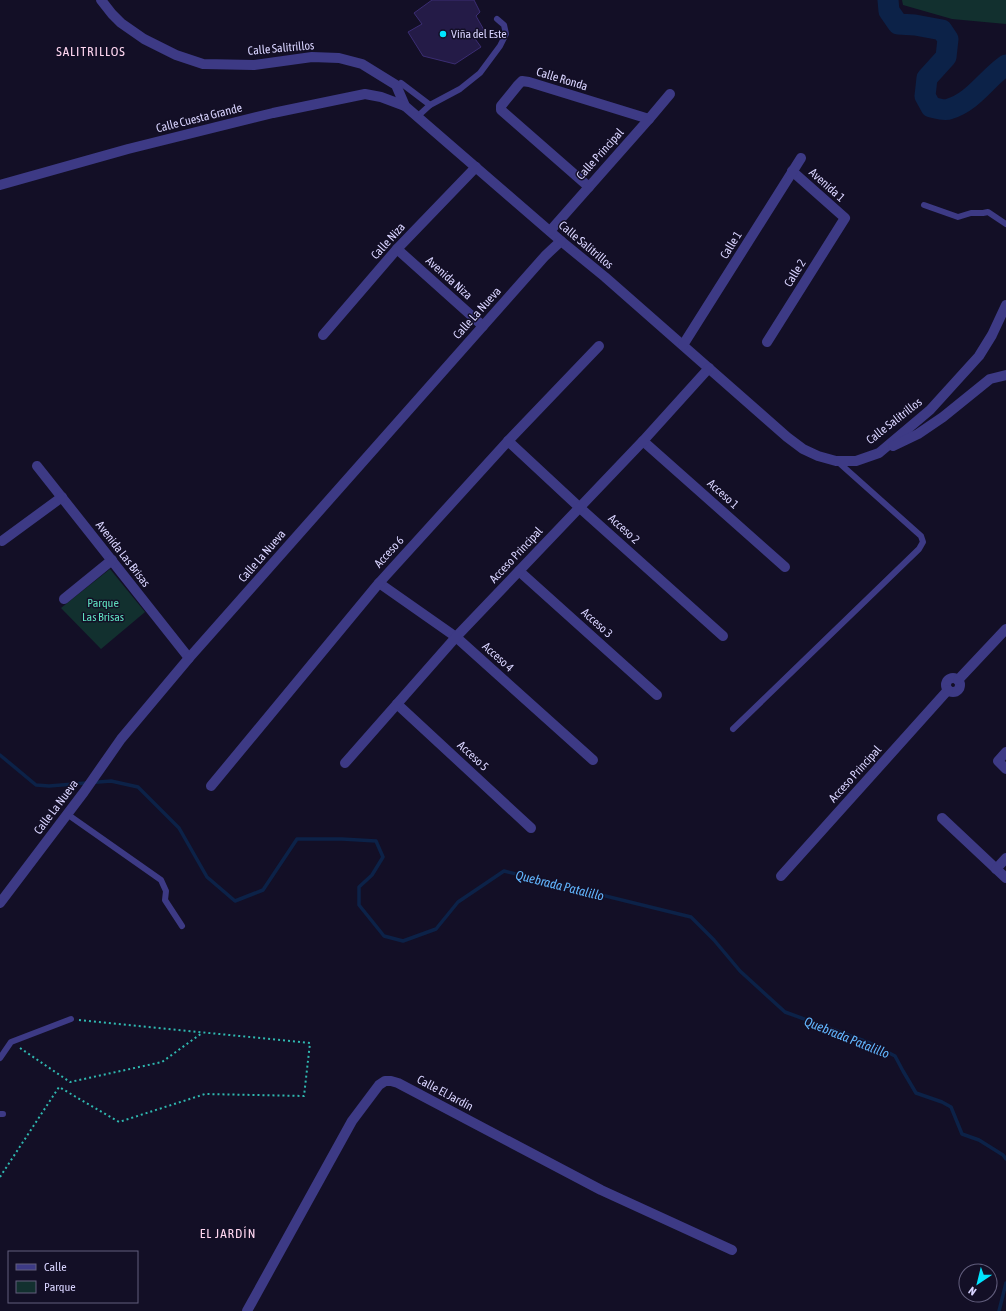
<svg xmlns="http://www.w3.org/2000/svg" width="1006" height="1311" font-family="'Asap Condensed',sans-serif">
  <style>
    .green { fill: #12302f }
    .lines { fill: none; stroke-linecap: round; stroke-linejoin: round }
    .stream { stroke: #0c2248; stroke-width: 3.5 }
    .river { stroke: #0c2248; stroke-width: 21 }
    .building { fill: #241b47; stroke: #3b2d73 }
    .path { stroke: #2fb8b0; stroke-width: 2; stroke-dasharray: 2 3; stroke-linecap: butt }
    .service { stroke: #3d3a85; stroke-width: 6 }
    .minor { stroke: #3d3a85; stroke-width: 10 }
    .poi-dot { fill: #00e5ff; stroke: #130f26; stroke-width: 1.5 }
    .labels { text-anchor: middle; stroke-width: 3; stroke-linejoin: round; paint-order: stroke }
    .poi-label { font-size: 12px; fill: #d9d4ff; stroke: #130f26; text-anchor: start }
    .street-label { font-size: 12px; fill: #d9d4ff; stroke: #130f26 }
    .park-label { font-size: 12px; fill: #5fe0c0; stroke: #130f26 }
    .neighbourhood-label { font-size: 13px; letter-spacing: 1px; fill: #ffd6f0; stroke: #130f26 }
    .water-label { font-size: 13px; font-style: italic; fill: #62b6ff; stroke: #130f26 }
  </style>
  <rect width="100%" height="100%" fill="#130f26"/>
  <g class="green">
    <path d="M902 0H1006V24L952 19 903 5Z"/>
    <path d="M110 569 145 612 101 649 61 608Z"/>
  </g>
  <g class="lines">
    <g class="stream">
      <path d="M0 755 36 785 49 786 111 781 138 787 179 828 207 877 235 901 263 890 297 839H342L376 841 383 857 372 875 359 887V905L384 936 403 941 436 929 458 902 504 871 691 917 714 940 740 971 785 1012 870 1043 895 1056 903 1071 916 1093 942 1102 951 1107 962 1134 979 1140 1003 1155 1006 1159"/>
      <path d="M999 1311 1006 1283"/>
    </g>
    <path class="river" d="M888 0 889 11 898 24 915 25 942 30 948 39 946 57 927 78 925 96 931 107C936 108 944 111 949 109 973 102 986 79 1006 65"/>
  </g>
  <path class="building" d="M432 0H474L480 12 476 16 484 30 473 36 481 47 455 64 423 56 408 32 422 24 414 13Z"/>
  <g class="lines">
    <g class="path">
      <path d="M20 1048 70 1082 162 1062 202 1033"/>
      <path d="M0 1177 59 1087 119 1122 205 1094 304 1096 310 1043 78 1020"/>
    </g>
    <g class="service">
      <path d="M401 83 430 105"/>
      <path d="M418 116 430 105 460 89 480 73 500 46 506 34 504 25 497 19"/>
      <path d="M924 205 958 217 971 213H983L988 212 1006 224"/>
      <path d="M733 729 919 549 923 542 921 536 837 461"/>
      <path d="M67 814 161 880 166 891 165 900 182 926"/>
      <path d="M0 1058 11 1042 71 1019"/>
      <path d="M0 1114H3"/>
    </g>
    <g class="minor">
      <path d="M101 0 112 14 121 23 144 39 176 55 203 64 254 65 312 57 339 58 362 64 396 85 405 106 561 241 605 277 787 437 803 449 818 456 836 461H856L879 453 930 410 979 356 992 335 1006 305"/>
      <path d="M0 185 128 149 273 113 365 94 381 97 405 106"/>
      <path d="M589 187 501 110V106L518 85 522 81 529 82 649 119"/>
      <path d="M550 231 649 119 670 94"/>
      <path d="M397 249 483 326"/>
      <path d="M323 335 397 249 476 167"/>
      <path d="M767 342 845 218 792 171"/>
      <path d="M683 345 801 158"/>
      <path d="M508 441 579 507 723 636"/>
      <path d="M643 441 785 567"/>
      <path d="M893 446 918 434 943 417 990 379 1006 375"/>
      <path d="M37 466 189 658"/>
      <path d="M2 541 62 497"/>
      <path d="M519 571 657 695"/>
      <path d="M379 583 456 637 593 760"/>
      <path d="M64 599 112 560"/>
      <circle cx="953" cy="685" r="7"/>
      <path d="M958 680 1006 629"/>
      <path d="M397 704 531 828"/>
      <path d="M1006 752 998 761 1006 769"/>
      <path d="M345 763 456 637 643 441 709 368"/>
      <path d="M211 786 379 583 508 441 599 346"/>
      <path d="M942 818 1006 878"/>
      <path d="M996 869 1006 858"/>
      <path d="M781 876 948 690"/>
      <path d="M0 903 84 792 121 739 189 658 483 326 545 256 561 241"/>
      <path d="M247 1311 352 1121 379 1085 385 1081H391L398 1083 601 1190 732 1250"/>
    </g>
  </g>
  <circle class="poi-dot" cx="443" cy="34" r="4"/>
  <g class="labels">
    <g class="poi-label">
      <text x="451" y="38">Viña del Este</text>
    </g>
    <g class="street-label">
      <text transform="translate(281 48) rotate(-5)" y="4">Calle Salitrillos</text>
      <text transform="translate(562 79) rotate(17)" y="4">Calle Ronda</text>
      <text transform="translate(199 118) rotate(-14)" y="4">Calle Cuesta Grande</text>
      <text transform="translate(600 154) rotate(-48)" y="4">Calle Principal</text>
      <text transform="translate(827 185) rotate(42)" y="4">Avenida 1</text>
      <text transform="translate(388 241) rotate(-48)" y="4">Calle Niza</text>
      <text transform="translate(586 245) rotate(40)" y="4">Calle Salitrillos</text>
      <text transform="translate(731 245) rotate(-58)" y="4">Calle 1</text>
      <text transform="translate(795 273) rotate(-58)" y="4">Calle 2</text>
      <text transform="translate(449 278) rotate(42)" y="4">Avenida Niza</text>
      <text transform="translate(477 313) rotate(-48)" y="4">Calle La Nueva</text>
      <text transform="translate(894 421) rotate(-38)" y="4">Calle Salitrillos</text>
      <text transform="translate(723 494) rotate(42)" y="4">Acceso 1</text>
      <text transform="translate(624 529) rotate(42)" y="4">Acceso 2</text>
      <text transform="translate(389 552) rotate(-48)" y="4">Acceso 6</text>
      <text transform="translate(123 554) rotate(52)" y="4">Avenida Las Brisas</text>
      <text transform="translate(516 555) rotate(-47)" y="4">Acceso Principal</text>
      <text transform="translate(262 556) rotate(-49)" y="4">Calle La Nueva</text>
      <text transform="translate(597 623) rotate(42)" y="4">Acceso 3</text>
      <text transform="translate(498 657) rotate(42)" y="4">Acceso 4</text>
      <text transform="translate(473 756) rotate(43)" y="4">Acceso 5</text>
      <text transform="translate(855 774) rotate(-48)" y="4">Acceso Principal</text>
      <text transform="translate(56 807) rotate(-53)" y="4">Calle La Nueva</text>
      <text transform="translate(445 1093) rotate(28)" y="4">Calle El Jardín</text>
    </g>
    <g class="park-label">
      <text x="103" y="607">Parque<tspan x="103" dy="14">Las Brisas</tspan></text>
    </g>
    <g class="neighbourhood-label">
      <text x="91" y="56">SALITRILLOS</text>
      <text x="228" y="1238">EL JARDÍN</text>
    </g>
    <g class="water-label">
      <text transform="translate(560 885) rotate(14)" y="5">Quebrada Patalillo</text>
      <text transform="translate(847 1037) rotate(22)" y="5">Quebrada Patalillo</text>
    </g>
  </g>
  <rect x="8" y="1251" width="130" height="52" fill="#130f26" stroke="#625e7d"/>
  <rect x="16" y="1264" width="20" height="6" fill="#3d3a85" stroke="#625e7d"/>
  <text x="44" y="1271" font-size="12" fill="#d9d4ff">Calle</text>
  <rect x="16" y="1281" width="20" height="12" fill="#12302f" stroke="#625e7d"/>
  <text x="44" y="1291" font-size="12" fill="#d9d4ff">Parque</text>
  <g transform="translate(978 1283) rotate(215)"><circle r="19" fill="#130f26" stroke="#625e7d"/>
  <path d="M0-3L7 15L0 10L-7 15Z" fill="#00e5ff"/>
  <text y="-6" font-size="11" font-weight="bold" text-anchor="middle" fill="#d9d4ff">N</text>
  </g>
</svg>
